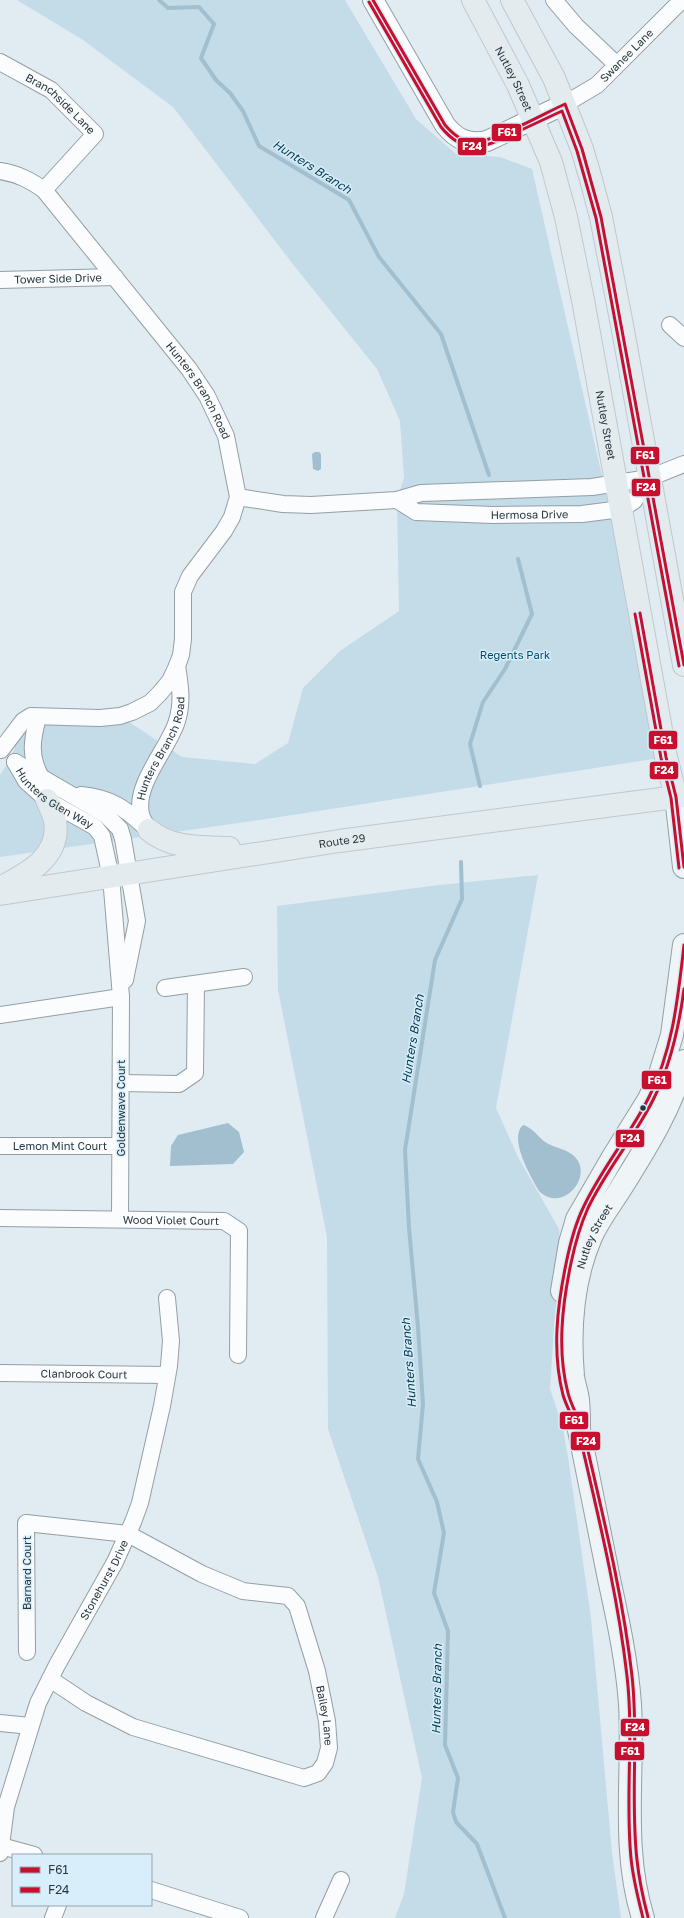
<svg xmlns="http://www.w3.org/2000/svg" width="684" height="1918" font-family="'Golos Text',sans-serif">
  <style>
    .green { fill: #c4dbe8 }
    .water { fill: #a1bfcf }
    .lines { fill: none; stroke-linecap: round; stroke-linejoin: round }
    .stream { stroke: #a1bfcf; stroke-width: 4 }
    .minor-casing { stroke: #949fa5; stroke-width: 18 }
    .tertiary-casing { stroke: #949fa5; stroke-width: 22 }
    .secondary-casing { stroke: #949fa5; stroke-width: 24 }
    .primary-casing { stroke: #c1c8cc; stroke-width: 24 }
    .minor { stroke: #fafcfd; stroke-width: 16 }
    .tertiary { stroke: #fafcfd; stroke-width: 20 }
    .secondary { stroke: #eff4f6; stroke-width: 22 }
    .primary { stroke: #e3ebef; stroke-width: 22 }
    .bus-1-casing { stroke: #d8eefa; stroke-width: 6 }
    .bus-2-casing { stroke: #d8eefa; stroke-width: 6 }
    .bus-1 { stroke: #c8102e; stroke-width: 3 }
    .bus-2 { stroke: #c8102e; stroke-width: 3 }
    .bus-dot { fill: #28373f; stroke: #d8eefa; stroke-width: 1.5 }
    .labels { text-anchor: middle; stroke-width: 3; stroke-linejoin: round; paint-order: stroke }
    .street-label { font-size: 11px; fill: #28373f; stroke: #d8eefa }
    .park-label { font-size: 11px; fill: #004c69; stroke: #d8eefa }
    .water-label { font-size: 12px; font-style: italic; fill: #03394f; stroke: #d8eefa }
    .line-badge { stroke: #d8eefa; stroke-width: 1.5 }
    .badge-label { font-size: 11px; text-anchor: middle; font-weight: bold; fill: #fff }
  </style>
  <rect width="100%" height="100%" fill="#e0ecf2"/>
  <g class="green">
    <path d="M17 0H345L416 119 456 154 500 157 532 169 666 757 260 820 0 857V775L12 756 23 721 120 716 182 757 255 764 288 743 303 688 340 651 399 611 397 500 404 477 400 421 377 369 292 263 173 107 83 40Z"/>
    <path d="M538 875 496 1108 518 1157 559 1229 562 1260 554 1327 550 1389 562 1424 568 1457 591 1618 612 1853 621 1918H395L404 1894 422 1778 378 1577 328 1429 327 1237 278 990 277 906 439 885Z"/>
  </g>
  <g class="water">
    <path d="M315 452H319L321 454V469L318 471 313 469 312 454Z"/>
    <path d="M228 1123 239 1132 244 1152 233 1164 170 1166 171 1146 178 1135Z"/>
    <path d="M523 1125C530 1126 539 1137 545 1142 554 1148 568 1149 575 1157 594 1177 562 1214 539 1191 531 1177 508 1138 523 1125Z"/>
  </g>
  <g class="lines">
    <g class="stream">
      <path d="M159 0 168 8 199 7 214 24 201 58 216 80 230 93 243 111 259 146 349 200 379 257 441 334 489 475"/>
      <path d="M480 786 470 744 483 702 505 669 532 614 518 559"/>
      <path d="M461 862 462 899 435 960 405 1150 409 1228 418 1327 423 1404 418 1459 437 1502 444 1533 434 1593 448 1631 445 1745 458 1778 453 1812 456 1822 477 1844 505 1918"/>
    </g>
    <g class="minor-casing">
      <g id="minor">
        <path d="M554 0 576 26 616 64"/>
        <path id="s1" d="M0 62 51 90 95 134 44 190"/>
        <path id="s2" d="M565 104 597 85 682 0"/>
        <path id="s3" d="M0 171C18 174 30 180 44 190L189 369 207 396 226 436 238 497 232 517 224 531 190 576 183 592V639L181 655 177 666 170 681 159 694 150 703 132 712 120 716 100 718 31 716 23 721 1 750"/>
        <path id="s4" d="M0 280 115 277"/>
        <path d="M670 325 684 338"/>
        <path d="M238 497 283 504 311 505 397 500 421 493 592 487 649 478 684 464"/>
        <path id="s5" d="M397 500 416 512 493 515 582 514 621 509 634 501 649 478"/>
        <path d="M38 717C32 740 29 756 41 777"/>
        <path id="s6" d="M15 762 26 781 47 800 95 827 102 836 111 877 121 997 120 1219"/>
        <path d="M15 762 106 815 120 829 123 839 137 921 125 980"/>
        <path d="M81 795C111 798 125 808 146 828"/>
        <path id="s7" d="M149 830C146 825 142 819 141 814 134 784 169 748 177 721 183 702 180 685 177 666"/>
        <path d="M165 988 244 977"/>
        <path d="M0 1015 121 997"/>
        <path d="M121 1083 179 1084 195 1073 196 984"/>
        <path id="s8" d="M0 1146H120"/>
        <path id="s9" d="M0 1218 224 1221 239 1231 238 1355"/>
        <path id="s10" d="M0 1373 167 1375"/>
        <path id="s11" d="M27 1652 26 1523 128 1534 202 1574 243 1591 288 1596 297 1606 317 1671 327 1721 329 1748 325 1763 318 1773 304 1778 133 1727 86 1703 50 1679"/>
        <path d="M0 1723 30 1726"/>
        <path d="M1 1846 34 1855"/>
        <path id="s12" d="M0 1853 6 1807 38 1703 57 1665 115 1562 133 1522 140 1503 162 1406 169 1366 171 1341 167 1298"/>
        <path d="M151 1890 240 1918"/>
        <path d="M53 1918 58 1905"/>
        <path d="M324 1918 341 1880"/>
      </g>
    </g>
    <g class="tertiary-casing">
      <path id="tertiary" d="M373 0 445 125C457 140 469 145 487 141L565 104"/>
    </g>
    <g class="secondary-casing">
      <g id="secondary">
        <path d="M676 797 684 867"/>
        <path d="M562 1291 570 1243 577 1219 613 1157 649 1099 659 1077 672 1035 684 945"/>
        <path id="s13" d="M643 1918C621 1848 634 1776 630 1704 627 1662 618 1620 609 1579 599 1529 589 1480 579 1430 579 1420 579 1410 578 1400 577 1392 574 1384 573 1376 569 1329 572 1281 591 1237 599 1219 611 1204 621 1188 646 1148 672 1107 684 1061"/>
      </g>
    </g>
    <g class="primary-casing">
      <g id="primary">
        <path id="s14" d="M473 0 518 85 551 162 566 217 583 300 666 757 676 797"/>
        <path d="M512 0 554 78 582 149 590 176 601 217 622 325 684 665"/>
        <path d="M149 830C171 849 201 847 229 848"/>
        <path d="M0 888C27 874 61 857 55 821 54 814 50 807 47 800"/>
        <path id="s15" d="M0 894 339 841 684 796"/>
      </g>
    </g>
    <use href="#minor" class="minor"/>
    <use href="#tertiary" class="tertiary"/>
    <use href="#secondary" class="secondary"/>
    <use href="#primary" class="primary"/>
    <g class="bus-1-casing">
      <g id="bus-1">
        <path d="M373 0 445 125C453 134 461 141 473 142 492 143 545 113 565 104L582 149 601 217 684 665"/>
        <path d="M640 613 666 757 676 797 684 867"/>
        <path d="M643 1918C638 1898 633 1879 631 1858 625 1798 634 1737 627 1676 618 1596 598 1515 580 1437 576 1422 567 1409 563 1395 552 1352 557 1307 566 1264 570 1244 575 1224 584 1206 602 1168 630 1135 649 1097 673 1050 678 997 684 945"/>
      </g>
    </g>
    <g class="bus-2-casing">
      <g id="bus-2">
        <path d="M369 2 441 127C466 158 487 146 517 132 532 125 547 118 562 111L577 151 596 218 679 666"/>
        <path d="M635 614 661 758 671 798 679 868"/>
        <path d="M648 1917C643 1898 639 1879 637 1860 630 1799 639 1737 632 1676 623 1596 603 1516 585 1438 582 1422 572 1409 568 1393 557 1351 562 1306 571 1263 575 1244 580 1226 588 1208 606 1170 634 1138 653 1100 671 1065 679 1027 684 989"/>
      </g>
    </g>
    <use href="#bus-1" class="bus-1"/>
    <use href="#bus-2" class="bus-2"/>
  </g>
  <circle class="bus-dot" cx="643" cy="1108" r="3.5"/>
  <g class="labels">
    <g class="street-label">
      <text dy="4" stroke="none"><textPath href="#s2" startOffset="79">Swanee Lane</textPath></text>
      <text dy="4" stroke="none"><textPath href="#s14" startOffset="89">Nutley Street</textPath></text>
      <text dy="4" stroke="none"><textPath href="#s1" startOffset="74">Branchside Lane</textPath></text>
      <text dy="4" stroke="none"><textPath href="#s4" startOffset="58">Tower Side Drive</textPath></text>
      <text dy="4" stroke="none"><textPath href="#s3" startOffset="302">Hunters Branch Road</textPath></text>
      <text dy="4" stroke="none"><textPath href="#s14" startOffset="449">Nutley Street</textPath></text>
      <text dy="4" stroke="none"><textPath href="#s5" startOffset="136">Hermosa Drive</textPath></text>
      <text dy="4" stroke="none"><textPath href="#s7" startOffset="88">Hunters Branch Road</textPath></text>
      <text dy="4" stroke="none"><textPath href="#s6" startOffset="55">Hunters Glen Way</textPath></text>
      <text dy="4" stroke="none"><textPath href="#s15" startOffset="346">Route 29</textPath></text>
      <text transform="translate(121 1108) rotate(-90)" y="4">Goldenwave Court</text>
      <text dy="4" stroke="none"><textPath href="#s8" startOffset="60">Lemon Mint Court</textPath></text>
      <text dy="4" stroke="none"><textPath href="#s9" startOffset="171">Wood Violet Court</textPath></text>
      <text dy="4" stroke="none"><textPath href="#s13" startOffset="692">Nutley Street</textPath></text>
      <text dy="4" stroke="none"><textPath href="#s10" startOffset="84">Clanbrook Court</textPath></text>
      <text transform="translate(27 1573) rotate(-90)" y="4">Barnard Court</text>
      <text dy="4" stroke="none"><textPath href="#s12" startOffset="295">Stonehurst Drive</textPath></text>
      <text dy="4" stroke="none"><textPath href="#s11" startOffset="532">Bailey Lane</textPath></text>
    </g>
    <g class="park-label">
      <text x="515" y="659">Regents Park</text>
    </g>
    <g class="water-label">
      <text transform="translate(312 167) rotate(32)" y="4">Hunters Branch</text>
      <text transform="translate(413 1039) rotate(-81)" y="4">Hunters Branch</text>
      <text transform="translate(409 1363) rotate(-94)" y="4">Hunters Branch</text>
      <text transform="translate(437 1689) rotate(-89)" y="4">Hunters Branch</text>
    </g>
  </g>
  <g class="line-badge">
    <rect x="491" y="123" width="31" height="19" rx="4" fill="#c8102e"/>
    <rect x="457" y="137" width="30" height="19" rx="4" fill="#c8102e"/>
    <rect x="630" y="446" width="30" height="19" rx="4" fill="#c8102e"/>
    <rect x="631" y="478" width="30" height="19" rx="4" fill="#c8102e"/>
    <rect x="648" y="730" width="30" height="20" rx="4" fill="#c8102e"/>
    <rect x="649" y="761" width="30" height="19" rx="4" fill="#c8102e"/>
    <rect x="641" y="1070" width="31" height="20" rx="4" fill="#c8102e"/>
    <rect x="615" y="1129" width="30" height="19" rx="4" fill="#c8102e"/>
    <rect x="559" y="1411" width="30" height="19" rx="4" fill="#c8102e"/>
    <rect x="570" y="1431" width="31" height="20" rx="4" fill="#c8102e"/>
    <rect x="620" y="1718" width="30" height="19" rx="4" fill="#c8102e"/>
    <rect x="614" y="1741" width="31" height="20" rx="4" fill="#c8102e"/>
  </g>
  <g class="badge-label">
    <text x="507" y="136">F61</text>
    <text x="472" y="150">F24</text>
    <text x="645" y="459">F61</text>
    <text x="646" y="491">F24</text>
    <text x="663" y="744">F61</text>
    <text x="664" y="774">F24</text>
    <text x="657" y="1084">F61</text>
    <text x="630" y="1142">F24</text>
    <text x="574" y="1424">F61</text>
    <text x="586" y="1445">F24</text>
    <text x="635" y="1731">F24</text>
    <text x="630" y="1755">F61</text>
  </g>
  <rect x="12" y="1854" width="140" height="52" fill="#d8eefa" stroke="#92a5af"/>
  <rect x="20" y="1867" width="20" height="6" fill="#c8102e" stroke="#92a5af"/>
  <text x="48" y="1874" font-size="12" fill="#28373f">F61</text>
  <rect x="20" y="1887" width="20" height="6" fill="#c8102e" stroke="#92a5af"/>
  <text x="48" y="1894" font-size="12" fill="#28373f">F24</text>
</svg>
